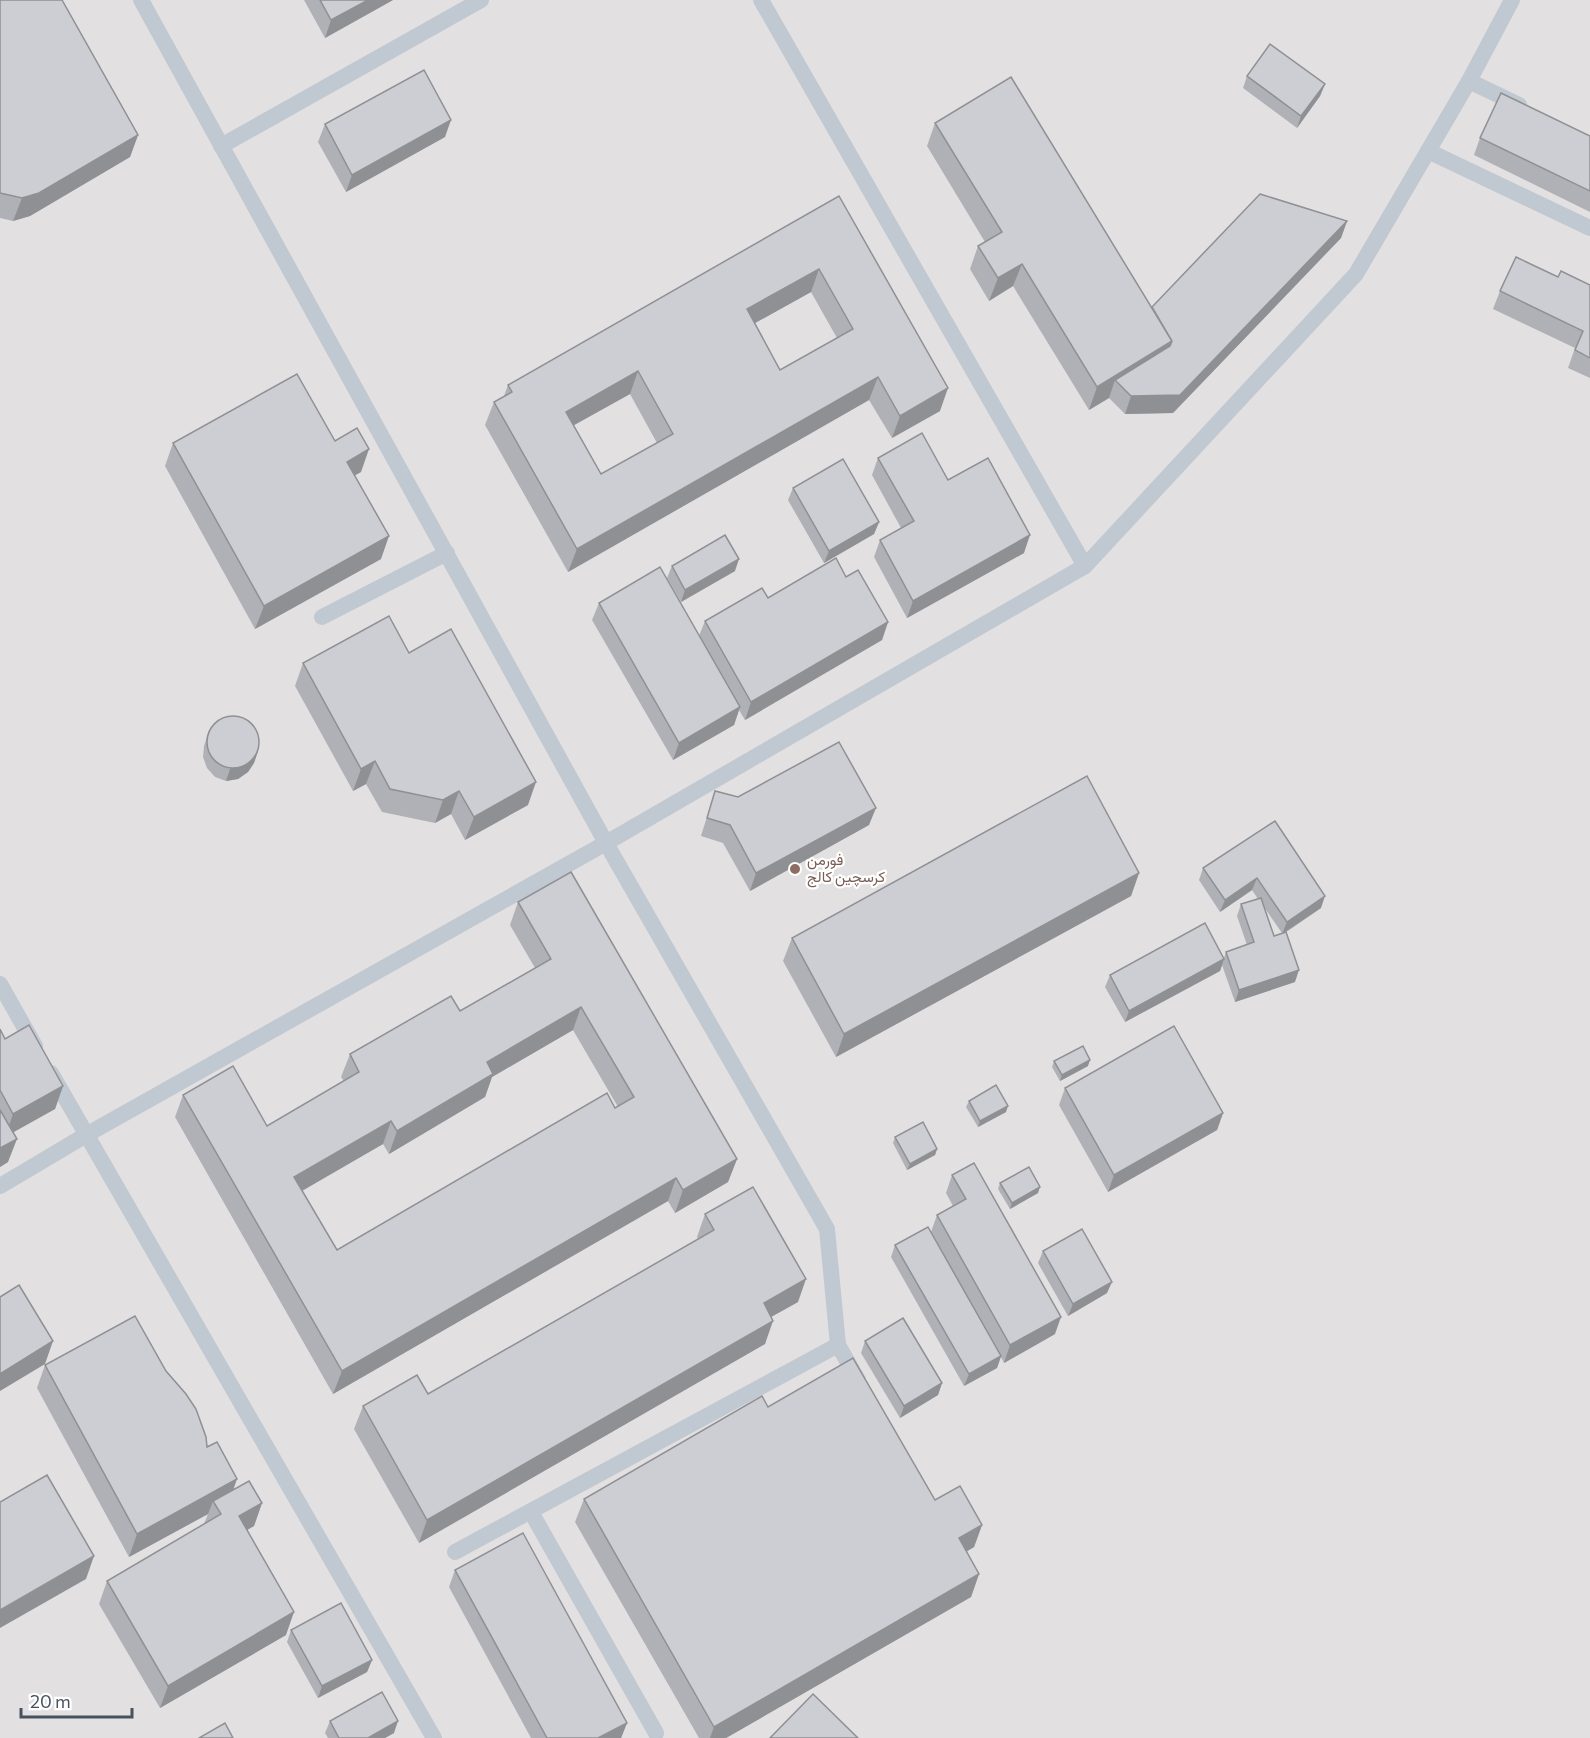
<svg xmlns="http://www.w3.org/2000/svg" width="1590" height="1738" font-family="Commissioner,Vazirmatn,sans-serif">
  <style>
    .education { fill: #e3e0e1 }
    .lines { fill: none; stroke-linecap: round; stroke-linejoin: round }
    .service { stroke: #c0c9d1; stroke-width: 16 }
    .wall { fill: #afb1b6; fill-rule: evenodd }
    .shaded-wall { fill: #8f9094 }
    .building { fill: #ccced4; stroke: #8f9094; stroke-width: 1.5; fill-rule: evenodd }
    .education-dot { fill: #8d6e63; stroke: #fff; stroke-width: 2 }
    .labels { text-anchor: middle; stroke-width: 4.5; stroke-linejoin: round; paint-order: stroke }
    .education-label { font-size: 15px; fill: #785e54; stroke: #fff; text-anchor: start }
  </style>
  <rect width="100%" height="100%" fill="#f2efef"/>
  <rect class="education" x="0" y="0" width="1590" height="1738"/>
  <g class="lines">
    <g class="service">
      <path d="M141 0 606 843 827 1229 838 1345 858 1380"/>
      <path d="M761 0 1085 566"/>
      <path d="M1469 81 1519 105"/>
      <path d="M221 146 481 0"/>
      <path d="M1428 151 1590 228"/>
      <path d="M322 617 447 553"/>
      <path d="M0 984 35 1046"/>
      <path d="M51 1073 434 1738"/>
      <path d="M0 1186 86 1135 606 843 1085 566 1356 274 1469 81 1512 0"/>
      <path d="M531 1512 656 1733"/>
      <path d="M455 1552 838 1345"/>
    </g>
  </g>
  <g class="wall">
    <path d="M0 0 138 135 130 157 30 216 13 221 0 218Z"/>
    <path d="M304 0H393L325 38Z"/>
    <path d="M1247 76 1325 84 1320 96 1297 128 1243 88Z"/>
    <path d="M935 123 1152 307 1347 221 1341 238 1173 413 1125 414 1109 398 1089 410 1013 286 989 301 970 269 978 246 985 242 927 146Z"/>
    <path d="M325 124 445 137 346 192 318 142Z"/>
    <path d="M1590 136V212L1474 155 1480 138Z"/>
    <path d="M839 196 940 411 892 438 869 400 568 572 485 425 494 402 504 396 508 385ZM811 292 837 338 780 370 755 323ZM630 394 657 443 601 474 574 425Z"/>
    <path d="M1558 277 1590 285V378L1568 368 1575 348 1493 309 1500 291Z"/>
    <path d="M335 441 361 472 355 475 381 559 255 629 165 466 173 443Z"/>
    <path d="M878 458 948 480 1024 553 907 618 874 557 880 540 901 528 872 475Z"/>
    <path d="M793 488 879 522 874 534 824 563 788 500Z"/>
    <path d="M672 566 735 571 681 602 667 578Z"/>
    <path d="M846 577 888 622 882 640 745 720 739 710 734 725 673 760 592 620 599 603 699 636 705 621 768 598Z"/>
    <path d="M409 653 528 805 465 840 451 814 435 823 382 812 366 784 353 791 295 686 303 663Z"/>
    <path d="M208 734 258 751 254 763 248 772 238 779 226 781 215 777 207 768 203 757 204 746Z"/>
    <path d="M715 791 738 797 869 825 750 891 723 843 701 836Z"/>
    <path d="M1275 821 1321 908 1285 933 1295 982 1235 1002 1222 965 1220 971 1125 1022 1105 987 1110 975 1224 958 1226 952 1247 945 1237 916 1241 904 1258 899 1252 890 1220 912 1199 880 1203 868ZM1264 907 1282 933 1274 936Z"/>
    <path d="M1139 873 1131 896 836 1057 783 961 792 938Z"/>
    <path d="M518 902 737 1159 728 1182 675 1213 668 1201 333 1394 175 1117 183 1095 267 1126 344 1081 341 1077 350 1054 460 1011 535 968 510 925ZM573 1030 618 1107 337 1250 302 1191 383 1144 389 1154 485 1097 492 1077Z"/>
    <path d="M0 1029 5 1039 63 1086 55 1109 13 1132 8 1162 0 1167Z"/>
    <path d="M1054 1061 1088 1066 1060 1081 1052 1067Z"/>
    <path d="M1065 1088 1223 1113 1217 1130 1108 1192 1059 1105Z"/>
    <path d="M969 1101 1006 1112 978 1127 966 1107Z"/>
    <path d="M895 1137 937 1149 935 1155 907 1170 893 1143Z"/>
    <path d="M952 1175 1055 1334 1004 1363 1001 1357 997 1368 964 1386 891 1257 895 1245 931 1232 937 1215 953 1206 946 1193Z"/>
    <path d="M1000 1183 1038 1193 1010 1209 998 1189Z"/>
    <path d="M705 1214 798 1302 771 1317 765 1344 419 1543 354 1429 363 1406 428 1394 698 1239 697 1237Z"/>
    <path d="M1043 1251 1107 1293 1068 1316 1038 1263Z"/>
    <path d="M865 1341 942 1383 938 1395 900 1418 861 1353Z"/>
    <path d="M45 1365 207 1447 234 1489 262 1503 254 1526 247 1530 286 1635 160 1708 99 1604 107 1581 204 1524 208 1514 129 1557 37 1388Z"/>
    <path d="M584 1499 935 1500 982 1525 974 1547 966 1552 979 1574 971 1597 726 1738H699L575 1522Z"/>
    <path d="M455 1570 627 1723 621 1738H531L449 1587Z"/>
    <path d="M291 1630 372 1660 367 1672 318 1698 287 1642Z"/>
    <path d="M330 1721 394 1733 385 1738H328L325 1733Z"/>
  </g>
  <g class="shaded-wall">
    <path d="M368 0H393L325 38 331 20Z"/>
    <path d="M1325 84 1320 96 1297 128 1301 116Z"/>
    <path d="M451 120 445 137 346 192 352 175Z"/>
    <path d="M138 135 130 157 30 216 13 221 22 198Z"/>
    <path d="M1347 221 1341 238 1173 413 1125 414 1131 396Z"/>
    <path d="M1022 264 1013 286 989 301 998 278Z"/>
    <path d="M819 269 811 292 739 332 747 309Z"/>
    <path d="M1172 341 1164 364 1115 380 1109 398 1089 410 1097 387Z"/>
    <path d="M638 371 630 394 558 434 566 412Z"/>
    <path d="M878 377 869 400 568 572 577 549Z"/>
    <path d="M948 388 940 411 892 438 900 416Z"/>
    <path d="M369 449 361 472 339 484 347 462Z"/>
    <path d="M879 522 874 534 824 563 829 551Z"/>
    <path d="M1030 535 1024 553 907 618 913 601Z"/>
    <path d="M389 536 381 559 255 629 264 606Z"/>
    <path d="M739 559 735 571 681 602 685 590Z"/>
    <path d="M888 622 882 640 745 720 751 702Z"/>
    <path d="M740 707 734 725 673 760 679 743Z"/>
    <path d="M258 751 254 763 248 772 238 779 226 781 230 769Z"/>
    <path d="M375 761 366 784 353 791 361 769Z"/>
    <path d="M536 782 528 805 465 840 474 817Z"/>
    <path d="M459 791 451 814 435 823 443 800Z"/>
    <path d="M876 808 869 825 750 891 756 873Z"/>
    <path d="M1139 873 1131 896 836 1057 844 1034Z"/>
    <path d="M1257 878 1252 890 1220 912 1225 900Z"/>
    <path d="M1325 896 1321 908 1282 934 1287 922Z"/>
    <path d="M1224 959 1220 971 1125 1022 1129 1011Z"/>
    <path d="M1299 970 1295 982 1235 1002 1239 990Z"/>
    <path d="M581 1007 573 1030 492 1077 485 1097 389 1154 397 1131 487 1062Z"/>
    <path d="M1090 1060 1088 1066 1060 1081 1062 1075Z"/>
    <path d="M63 1086 55 1109 5 1137 13 1114Z"/>
    <path d="M1008 1106 1006 1112 978 1127 980 1121Z"/>
    <path d="M1223 1113 1217 1130 1108 1192 1114 1175Z"/>
    <path d="M391 1121 383 1144 286 1200 294 1177Z"/>
    <path d="M17 1139 8 1162 0 1167V1148Z"/>
    <path d="M937 1149 935 1155 907 1170 910 1164Z"/>
    <path d="M737 1159 728 1182 675 1213 683 1190Z"/>
    <path d="M676 1178 668 1201 333 1394 342 1371Z"/>
    <path d="M1040 1187 1038 1193 1010 1209 1012 1203Z"/>
    <path d="M806 1279 798 1302 755 1326 764 1303Z"/>
    <path d="M1112 1282 1107 1293 1068 1316 1073 1304Z"/>
    <path d="M1061 1317 1055 1334 1004 1363 1010 1345Z"/>
    <path d="M773 1321 765 1344 419 1543 427 1520Z"/>
    <path d="M53 1341 45 1364 0 1391V1374Z"/>
    <path d="M1001 1356 997 1368 964 1386 969 1374Z"/>
    <path d="M942 1383 938 1395 900 1418 904 1406Z"/>
    <path d="M237 1479 229 1502 213 1501 208 1514 129 1557 137 1534Z"/>
    <path d="M262 1503 254 1526 231 1539 239 1516Z"/>
    <path d="M982 1525 974 1547 950 1561 959 1538Z"/>
    <path d="M94 1556 86 1579 0 1628V1610Z"/>
    <path d="M979 1574 971 1597 726 1738H710L714 1727Z"/>
    <path d="M294 1612 286 1635 160 1708 168 1686Z"/>
    <path d="M372 1660 367 1672 318 1698 322 1686Z"/>
    <path d="M398 1721 394 1733 385 1738H368Z"/>
    <path d="M627 1723 621 1738H598Z"/>
  </g>
  <g class="building">
    <path d="M0 0H62L138 135 39 193 22 198 0 193Z"/>
    <path d="M320 0H368L331 20Z"/>
    <path d="M1270 44 1325 84 1301 116 1247 76Z"/>
    <path d="M424 70 451 120 352 175 325 124Z"/>
    <path d="M1011 77 1172 341 1097 387 1022 264 998 278 978 246 1002 232 935 123Z"/>
    <path d="M1501 93 1590 136V191L1480 138Z"/>
    <path d="M1260 194 1347 221 1180 395 1131 396 1115 380 1170 346 1172 341 1152 307Z"/>
    <path d="M839 196 948 388 900 416 878 377 577 549 494 402 512 392 508 385ZM819 269 853 329 780 370 747 309ZM638 371 673 434 601 474 566 412Z"/>
    <path d="M1516 257 1558 277 1561 271 1590 285V358L1575 350 1583 331 1500 291Z"/>
    <path d="M297 374 335 441 357 428 369 449 347 462 389 536 264 606 173 443Z"/>
    <path d="M922 433 948 480 988 458 1030 535 913 601 880 540 914 521 878 458Z"/>
    <path d="M843 459 879 522 829 551 793 488Z"/>
    <path d="M725 535 739 559 685 590 672 566Z"/>
    <path d="M836 558 846 577 858 570 888 622 751 702 705 621 762 588 768 598Z"/>
    <path d="M660 567 740 707 679 743 599 603Z"/>
    <path d="M389 616 409 653 451 629 536 782 474 817 459 791 443 800 390 789 375 761 361 769 303 663Z"/>
    <circle cx="233" cy="742" r="26"/>
    <path d="M839 742 876 808 756 873 730 825 707 818 715 791 738 797Z"/>
    <path d="M1087 776 1139 873 844 1034 792 938Z"/>
    <path d="M1275 821 1325 896 1287 922 1257 878 1225 900 1203 868Z"/>
    <path d="M571 872 737 1159 683 1190 676 1178 342 1371 183 1095 233 1066 267 1126 359 1072 350 1054 451 996 460 1011 551 959 518 902ZM581 1007 634 1097 615 1108 607 1093 337 1250 294 1177 391 1121 397 1131 493 1074 487 1062Z"/>
    <path d="M1261 898 1274 936 1286 932 1299 970 1239 990 1226 952 1254 942 1241 904Z"/>
    <path d="M1205 923 1224 959 1129 1011 1110 975Z"/>
    <path d="M29 1025 63 1086 13 1114 0 1090V1029L5 1039Z"/>
    <path d="M1174 1026 1223 1113 1114 1175 1065 1088Z"/>
    <path d="M1083 1046 1090 1060 1062 1075 1054 1061Z"/>
    <path d="M996 1085 1008 1106 980 1121 969 1101Z"/>
    <path d="M0 1110 17 1139 0 1148Z"/>
    <path d="M923 1122 937 1149 910 1164 895 1137Z"/>
    <path d="M974 1163 1061 1317 1010 1345 937 1215 966 1199 952 1175Z"/>
    <path d="M1029 1167 1040 1187 1012 1203 1000 1183Z"/>
    <path d="M753 1187 806 1279 764 1303 773 1321 427 1520 363 1406 417 1375 428 1394 714 1230 705 1214Z"/>
    <path d="M928 1227 1001 1356 969 1374 895 1245Z"/>
    <path d="M1082 1229 1112 1282 1073 1304 1043 1251Z"/>
    <path d="M19 1285 53 1341 0 1374V1297Z"/>
    <path d="M135 1316 166 1371 186 1394 196 1409 206 1437 207 1447 217 1442 237 1479 137 1534 45 1365Z"/>
    <path d="M903 1318 942 1383 904 1406 865 1341Z"/>
    <path d="M853 1358 935 1500 960 1486 982 1525 959 1538 979 1574 714 1727 584 1499 762 1396 768 1407Z"/>
    <path d="M47 1475 94 1556 0 1610V1502Z"/>
    <path d="M249 1481 262 1503 239 1516 294 1612 168 1686 107 1581 221 1514 213 1501Z"/>
    <path d="M523 1533 627 1723 598 1738H547L455 1570Z"/>
    <path d="M341 1603 372 1660 322 1686 291 1630Z"/>
    <path d="M382 1692 398 1721 368 1738H339L330 1721Z"/>
    <path d="M813 1694 858 1738H770Z"/>
    <path d="M225 1723 233 1738H199Z"/>
  </g>
  <circle class="education-dot" cx="795" cy="869" r="6"/>
  <g class="labels">
    <g class="education-label">
      <text x="807" y="865">فورمن<tspan x="807" dy="17">کرسچین کالج</tspan></text>
    </g>
  </g>
  <path d="M21 1708v9h111v-9" fill="none" stroke="#47525d" stroke-width="3"/>
  <text x="30" y="1708" font-size="18" fill="#47525d" stroke="#ffffff" stroke-width="4.5" paint-order="stroke">20 m</text>
</svg>
